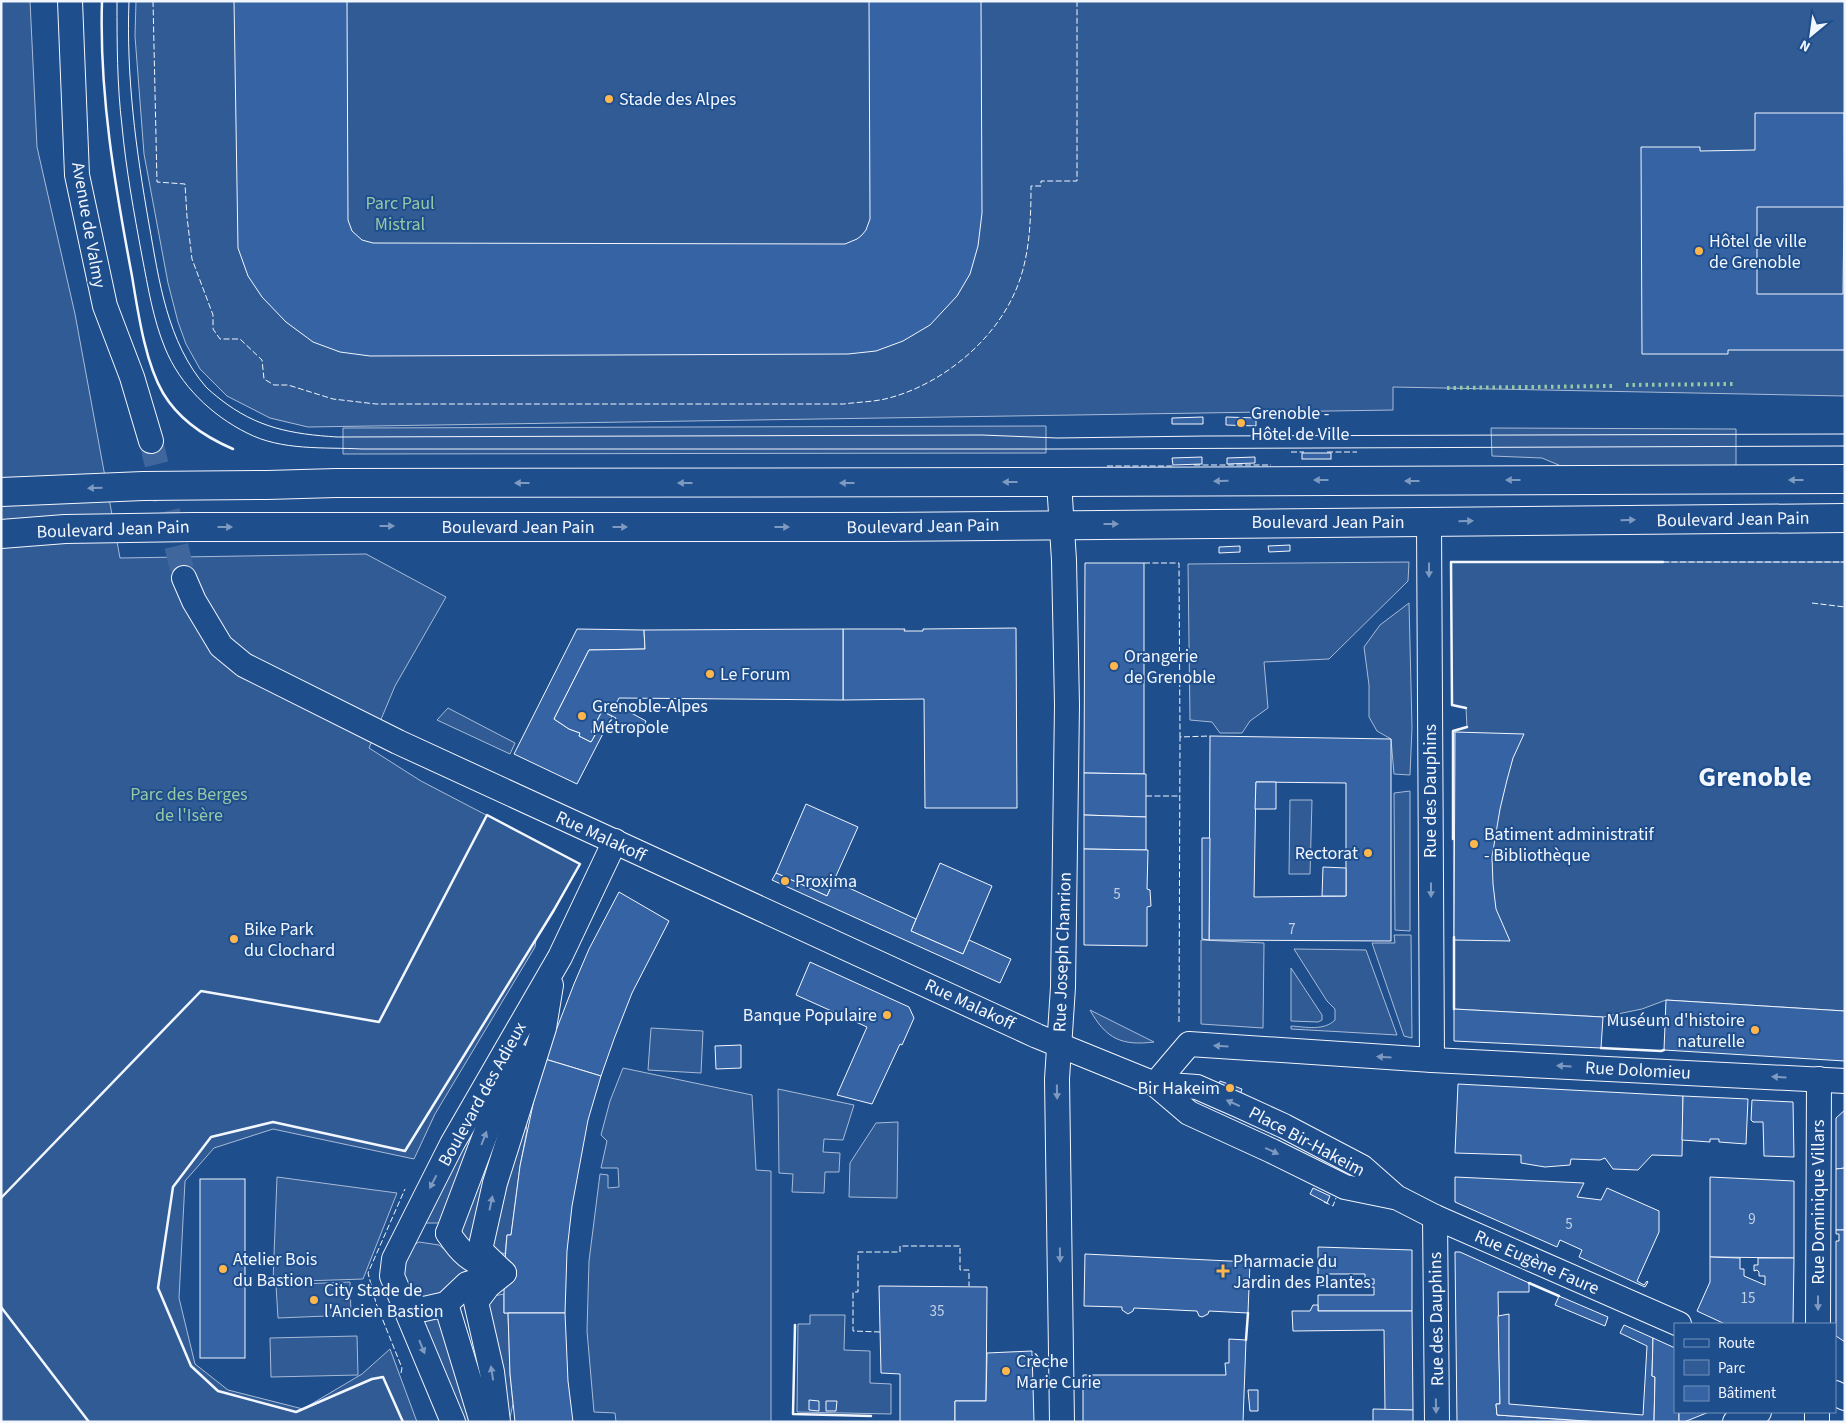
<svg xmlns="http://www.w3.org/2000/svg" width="1846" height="1423" font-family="'Source Sans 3',sans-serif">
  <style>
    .green { fill: #305b95; stroke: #a8bbd7 }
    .building { fill: #3563a3; stroke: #f2f6ff; fill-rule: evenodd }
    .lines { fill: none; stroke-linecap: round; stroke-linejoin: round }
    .street-tunnel { stroke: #3f679d; stroke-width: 24; stroke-dasharray: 24 12; stroke-linecap: butt }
    .street-casing { stroke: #f2f6ff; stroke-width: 26 }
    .primary-casing { stroke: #f2f6ff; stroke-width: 30 }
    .street { stroke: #1f4e8c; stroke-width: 24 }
    .primary { stroke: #1f4e8c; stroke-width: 28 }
    .tram { stroke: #f2f6ff; stroke-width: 1 }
    .hedge { stroke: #97c8a6; stroke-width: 4; stroke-dasharray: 2.5 4; stroke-linecap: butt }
    .fence { stroke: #f2f6ff; stroke-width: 1; stroke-dasharray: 6 2.5; stroke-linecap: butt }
    .wall { stroke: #f2f6ff; stroke-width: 2.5 }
    .oneway { fill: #7e9ac0 }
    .poi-dot { fill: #ffb74d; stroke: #1f4e8c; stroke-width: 2 }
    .labels { text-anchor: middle; stroke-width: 4; stroke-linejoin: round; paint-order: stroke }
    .number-label { font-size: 15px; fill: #c3d1e8 }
    .poi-label { font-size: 18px; fill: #f2f6ff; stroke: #1f4e8c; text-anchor: start }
    .park-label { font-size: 18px; fill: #97c8a6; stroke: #1f4e8c }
    .street-label { font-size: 18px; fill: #f2f6ff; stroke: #1f4e8c }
    .town-label { font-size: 28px; font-weight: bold; fill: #f2f6ff; stroke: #1f4e8c }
  </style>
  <rect width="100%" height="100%" fill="#1f4e8c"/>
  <g class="green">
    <path d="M1 1H30L37 147 75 314 120 558 366 554 446 597 395 686 369 748 421 781 580 864 536 939 535 947 435 1114 414 1159 273 1129 214 1148 185 1181 179 1298 195 1364 228 1390 303 1409 362 1374 390 1349 417 1422H1Z"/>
    <path d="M136 1H1845V396L1393 387V410L308 427 270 418 227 396 200 369 186 344 178 322 168 283 144 154 135 36Z"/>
    <path d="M1046 426V453L343 454V428Z"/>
    <path d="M1491 428 1736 429V466H1561L1542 458 1492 456Z"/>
    <path d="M1409 562 1408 581 1329 659 1264 662 1268 708 1250 721 1242 733H1220L1212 722 1190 720 1188 564Z"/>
    <path d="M1451 562H1845V1011L1666 1000 1642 1009 1603 1017 1454 1009 1453 731 1467 727 1466 708 1452 705Z"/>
    <path d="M1409 603 1412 728 1410 775 1394 774 1391 739 1377 731 1369 717V685L1364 647 1380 625Z"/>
    <path d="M448 708 515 743 510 754 437 720Z"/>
    <path d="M1410 791V931L1395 930 1394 793Z"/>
    <path d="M1290 800H1312L1310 874H1289Z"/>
    <path d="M1394 935H1411L1412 1038 1404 1036 1372 943H1395Z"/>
    <path d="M1201 940 1264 943 1263 1028 1201 1024Z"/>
    <path d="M1294 949 1366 950 1397 1035 1291 1029V1026C1306 1027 1324 1031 1335 1020V1009L1327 1001Z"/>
    <path d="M1291 968 1322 1015V1020L1318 1022 1291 1021Z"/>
    <path d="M1090 1010 1154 1042C1122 1046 1106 1039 1090 1010Z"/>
    <path d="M651 1028 703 1031 701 1073 648 1070Z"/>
    <path d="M623 1068 752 1095 756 1170 771 1171V1422H616L615 1413 594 1412 587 1331 589 1261 600 1174 608 1175V1188L619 1187 618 1168H601L607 1141 601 1135 610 1101Z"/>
    <path d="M501 1069 443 1223H424Z"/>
    <path d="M518 1074 472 1252 458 1231Z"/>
    <path d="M778 1089 854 1105 843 1140 824 1139 823 1152 840 1153 839 1172H825L824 1193 792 1192 793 1174 779 1173Z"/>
    <path d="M524 1117 527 1130 520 1166 511 1235H507L505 1254 496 1251 491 1242Z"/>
    <path d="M898 1122 897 1198 849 1197 850 1163 876 1123Z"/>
    <path d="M277 1177 397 1193 363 1279 273 1282Z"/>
    <path d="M419 1242 439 1245 466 1267 467 1272 438 1297 419 1299 408 1291 404 1281V1267L412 1246Z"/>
    <path d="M350 1282 351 1315 278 1318 276 1285Z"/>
    <path d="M504 1294V1313H508L510 1374 513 1404 509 1422 485 1307 494 1296Z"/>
    <path d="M810 1315H845L844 1350 870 1351V1383L891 1384V1414L797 1412 798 1324H810Z"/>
    <path d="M414 1316 438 1318 470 1422H460Z"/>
    <path d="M357 1336 358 1375 271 1377 270 1338Z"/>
  </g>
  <g class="building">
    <path d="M234 1H347L348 220 352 231 362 240 373 243 845 244 857 239 862 235 866 230 870 219 869 1H981L982 213 978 246 970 274 957 296 930 325 903 341 876 351 848 354 370 356 340 352 313 342 286 322 262 297 248 276 238 248Z"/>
    <path d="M1755 113H1844L1845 350H1728V354H1642L1641 147H1700V151L1755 150ZM1757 207H1844L1843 294H1757Z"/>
    <path d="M1203 417V424H1172V418Z"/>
    <path d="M1226 417 1256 418V426L1226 425Z"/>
    <rect x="1302" y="453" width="29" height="6"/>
    <path d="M1202 457V464L1173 465 1172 458Z"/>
    <path d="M1255 457V463L1227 464V458Z"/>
    <path d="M1290 545V551L1269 552 1268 546Z"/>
    <path d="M1240 546V552L1219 553V547Z"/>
    <path d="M1085 563H1144V774L1084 773Z"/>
    <path d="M1016 628 1017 808H925L924 699 843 700V629H905L904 631H923V629Z"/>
    <path d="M577 629 644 630 645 649 589 650 554 719 569 729 580 733 579 736 591 742 595 735 591 732 602 711 612 716 577 784 514 754Z"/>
    <path d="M843 629V700L619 698 614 708 619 711 622 708 646 721 641 733 615 721 616 718 602 711 591 732 595 735 591 742 579 736 580 733 569 729 554 719 589 650 645 649 644 630Z"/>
    <path d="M1455 732 1524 734 1513 758 1507 780 1500 809 1492 857 1493 884 1496 909 1510 941 1454 940Z"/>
    <path d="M1210 736 1391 739V941L1209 940ZM1256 782 1346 783V896L1254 897Z"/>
    <path d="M1084 773 1146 774V817L1084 815Z"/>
    <path d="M1256 782H1276V809H1255Z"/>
    <path d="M806 804 858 827 827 896 776 873Z"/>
    <path d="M1084 815 1146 817V850L1084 849Z"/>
    <path d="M1202 838H1210L1209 940 1202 939Z"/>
    <path d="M1084 849 1148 850 1147 889 1150 890 1151 906 1147 907V946L1084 945Z"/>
    <path d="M940 863 992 886 963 954 911 931Z"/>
    <path d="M1323 867 1346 868V896H1322Z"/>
    <path d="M776 873 827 896 834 881 916 919 911 931 963 954 969 940 1011 959 1000 983 772 880Z"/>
    <path d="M619 892 669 921 632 993 614 1039 601 1076 545 1059 574 984 589 949Z"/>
    <path d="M810 962 909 1007 914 1018 902 1045 900 1044 872 1104 837 1095 867 1027 796 995Z"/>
    <path d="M1666 1000 1845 1011V1061L1664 1050Z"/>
    <path d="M1454 1009 1603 1017 1601 1048 1454 1041Z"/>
    <path d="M741 1045V1068L716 1069 715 1046Z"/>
    <path d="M545 1059 601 1076 588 1120 572 1206 567 1251 565 1313H504V1273L507 1235H511L520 1166 535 1095Z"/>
    <path d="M1220 1081 1242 1089 1240 1095 1218 1086Z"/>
    <path d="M1458 1084 1683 1096 1682 1156 1652 1155 1638 1170 1613 1169 1605 1158 1600 1160 1571 1159 1570 1165 1545 1167 1521 1163V1155L1455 1153Z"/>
    <path d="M1683 1096 1748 1099 1746 1144 1719 1142V1139H1710V1142L1682 1140Z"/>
    <path d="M1752 1100 1793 1102 1794 1157 1764 1156 1763 1122H1753L1751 1120Z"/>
    <path d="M1845 1110V1168L1836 1169V1118Z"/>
    <path d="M1845 1168V1230H1836V1169Z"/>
    <path d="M1455 1177 1584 1183 1577 1197 1601 1200 1607 1188 1659 1211V1232L1637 1281 1644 1285 1647 1281 1648 1282 1645 1287 1579 1257 1582 1250 1560 1240 1557 1247 1455 1202Z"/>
    <path d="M1710 1177 1794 1181V1258L1710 1257Z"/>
    <rect x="200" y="1179" width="45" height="179"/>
    <path d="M1313 1188 1330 1196 1327 1203 1310 1194Z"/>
    <path d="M1836 1230H1845V1342L1836 1336V1241H1839V1234H1836Z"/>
    <path d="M1318 1247 1412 1250V1311H1318V1295H1374V1287L1368 1288V1284H1374V1279H1365V1274H1328L1327 1285 1318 1286Z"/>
    <path d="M1455 1252H1460L1529 1283V1292H1498L1500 1404H1496L1497 1415 1601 1422H1457Z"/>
    <path d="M1085 1254 1250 1262 1248 1313 1209 1311 1208 1314 1202 1317 1199 1316 1197 1311 1134 1308 1133 1311 1128 1314 1122 1310V1307L1084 1306Z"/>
    <path d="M1710 1257 1740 1258V1269H1744V1276L1765 1285V1276H1759V1272L1757 1270 1754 1271V1265H1758V1258H1794L1793 1324H1725L1697 1311 1710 1282Z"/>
    <path d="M879 1286 987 1287 986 1401H955V1422H900V1374L881 1373Z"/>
    <path d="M1559 1296 1608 1317 1605 1326 1555 1305Z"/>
    <path d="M1313 1305H1318V1311H1412L1413 1410H1385L1384 1330 1293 1331 1292 1311H1310Z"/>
    <path d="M508 1313H565L568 1381 573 1422H515L510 1374Z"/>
    <path d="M1509 1314V1404L1643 1415 1647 1346 1620 1333 1624 1325 1653 1338 1652 1376 1655 1377 1654 1422H1601L1497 1415 1496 1404H1500L1498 1316Z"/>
    <path d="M1653 1338 1675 1348V1412H1679V1422H1654L1655 1377 1652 1376Z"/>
    <path d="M1229 1339 1246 1340 1243 1422H1083V1375H1226L1225 1363H1229Z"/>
    <path d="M1032 1351 1034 1422H955V1401H986L987 1353Z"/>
    <path d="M1248 1390H1258V1411H1250Z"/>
    <path d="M809 1400 819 1401V1411L809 1410Z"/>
    <path d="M826 1401H837L836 1411H826Z"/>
    <path d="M1373 1409 1413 1410V1422H1373Z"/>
    <path d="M1679 1412H1709L1684 1422H1679Z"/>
  </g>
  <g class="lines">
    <path class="street-tunnel" d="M151 441 184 578"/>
    <g class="street-casing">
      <g id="street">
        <path d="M70 1 77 175 105 306 132 377 151 441"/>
        <path d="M1059 482 1064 560 1067 705 1063 987 1057 1079 1062 1422"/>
        <path d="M1429 522 1432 1060"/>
        <path d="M184 578 194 601 221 646 244 665 398 742 1037 1036 1155 1084 1197 1087 1238 1105 1284 1126 1362 1167 1396 1197 1435 1217 1679 1324"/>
        <path d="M1155 1084 1189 1044 1432 1060 1845 1081"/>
        <path d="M1155 1084 1189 1113 1272 1151 1345 1187 1394 1197"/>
        <path d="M1435 1217 1437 1422"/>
        <path d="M448 1233 495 1109 519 1056"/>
        <path d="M448 1233C461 1253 470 1261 493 1269"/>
        <path d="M504 1273 480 1250 495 1183 544 1028 551 985"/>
        <path d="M446 1304 482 1422"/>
        <path d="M404 1305 424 1309 446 1304 467 1284 500 1274"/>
        <path d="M1818 1324 1819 1079"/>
        <path d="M1835 1393 1845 1398"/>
        <path d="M453 1422 392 1276 394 1259 452 1144 560 957 615 841"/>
        <path d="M498 1422 492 1372 476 1302 488 1286 504 1273"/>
        <path d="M1735 1422 1759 1412"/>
        <path d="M1817 1422V1412"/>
      </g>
    </g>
    <g class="primary-casing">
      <g id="primary">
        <path d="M1 492 143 486 267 485 336 483 1059 482 1845 479"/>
        <path d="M1 534 65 529 193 527H886L1845 518"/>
      </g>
    </g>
    <use href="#street" class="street"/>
    <use href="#primary" class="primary"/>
    <g class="tram">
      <path d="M117 1C117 43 117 84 122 126 126 169 134 213 142 256 148 287 153 319 165 348 180 385 211 415 247 433 282 451 324 447 362 449H1057L1845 446"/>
      <path d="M129 1C126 76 136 150 149 224 159 280 167 342 206 387 210 391 215 395 220 399 257 428 291 434 337 437L982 435 1057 438 1203 436 1845 434"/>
    </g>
    <g class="hedge">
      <path d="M1626 385 1736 384"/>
      <path d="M1447 388 1612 386"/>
    </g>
    <g class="fence">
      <path d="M153 1 157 182 185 184 187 217 192 259 213 315V329L220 339H240L262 360 264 379 274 385H288L333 399 376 404H844C857 402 872 402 885 399 944 385 1003 335 1021 276 1030 248 1031 216 1031 186H1041V181H1077V1"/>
      <path d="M1291 452H1304"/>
      <path d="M1327 452H1357"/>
      <path d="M1194 465H1271"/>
      <path d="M1107 466H1174"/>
      <path d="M1663 562H1845"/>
      <path d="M1144 563H1179L1180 737"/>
      <path d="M1812 603 1845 607"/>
      <path d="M1146 796H1179"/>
      <path d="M1179 1022 1180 737 1210 736"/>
      <path d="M1324 1202 1333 1206 1336 1198"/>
      <path d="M880 1332 853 1331V1292H858V1252H900V1246H960V1270H969V1286"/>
      <path d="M401 1373 402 1368 376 1303 368 1273 405 1189"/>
    </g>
    <g class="wall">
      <path d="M102 1C99 94 115 186 132 276 138 312 145 362 163 393 179 420 205 437 233 449"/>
      <path d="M1466 708 1452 705 1451 562H1663"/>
      <path d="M1453 839V731L1467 727"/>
      <path d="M1454 937V1009"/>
      <path d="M1601 1048 1661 1051 1664 1050"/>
      <path d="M1 1198 201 991 379 1022 487 815 580 864 554 910 405 1151 273 1122 211 1137 173 1187 158 1288 191 1366 218 1391 296 1412 372 1379 383 1377 403 1422"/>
      <path d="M1529 1283 1559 1296"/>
      <path d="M1 1307 89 1422"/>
      <path d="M795 1325 793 1414 871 1416"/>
      <path d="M1246 1340 1248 1313"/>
    </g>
  </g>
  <defs><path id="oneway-solid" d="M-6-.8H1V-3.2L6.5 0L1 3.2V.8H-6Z" transform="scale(1.25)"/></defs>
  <g class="oneway">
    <use href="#oneway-solid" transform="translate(1321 480) rotate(180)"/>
    <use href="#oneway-solid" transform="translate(1513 480) rotate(180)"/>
    <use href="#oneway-solid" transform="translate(1796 480) rotate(180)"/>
    <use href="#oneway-solid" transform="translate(1221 481) rotate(179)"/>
    <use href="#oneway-solid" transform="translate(1412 481) rotate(180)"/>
    <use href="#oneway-solid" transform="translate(1010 482) rotate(180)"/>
    <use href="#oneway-solid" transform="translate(522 483) rotate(180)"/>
    <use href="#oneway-solid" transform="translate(685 483) rotate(180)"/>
    <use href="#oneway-solid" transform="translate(847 483) rotate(180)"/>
    <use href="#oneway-solid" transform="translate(95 488) rotate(178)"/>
    <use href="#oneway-solid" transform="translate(1628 520) rotate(-1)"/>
    <use href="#oneway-solid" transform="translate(1466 521) rotate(-1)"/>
    <use href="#oneway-solid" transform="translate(1111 524)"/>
    <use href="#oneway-solid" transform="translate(387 526)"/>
    <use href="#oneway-solid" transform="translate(225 527)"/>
    <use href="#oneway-solid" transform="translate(620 527)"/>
    <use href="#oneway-solid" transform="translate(782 527)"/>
    <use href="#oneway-solid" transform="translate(1429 570) rotate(90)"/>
    <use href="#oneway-solid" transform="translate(1431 890) rotate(90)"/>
    <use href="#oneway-solid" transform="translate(1221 1046) rotate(-176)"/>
    <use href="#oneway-solid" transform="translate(1384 1057) rotate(-176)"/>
    <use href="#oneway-solid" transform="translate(1564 1066) rotate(-177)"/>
    <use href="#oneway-solid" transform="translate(1779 1077) rotate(-177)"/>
    <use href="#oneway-solid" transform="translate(1057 1092) rotate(89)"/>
    <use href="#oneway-solid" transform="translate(1233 1103) rotate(-156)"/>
    <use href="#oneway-solid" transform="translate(484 1138) rotate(-69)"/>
    <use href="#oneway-solid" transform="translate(1272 1151) rotate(25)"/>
    <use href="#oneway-solid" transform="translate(433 1182) rotate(117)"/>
    <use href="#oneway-solid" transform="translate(491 1203) rotate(-78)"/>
    <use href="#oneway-solid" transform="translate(1060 1255) rotate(89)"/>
    <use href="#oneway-solid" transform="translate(1818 1303) rotate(90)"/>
    <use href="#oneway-solid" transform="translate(422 1347) rotate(68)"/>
    <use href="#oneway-solid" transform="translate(492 1373) rotate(-99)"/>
    <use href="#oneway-solid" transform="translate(1436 1406) rotate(89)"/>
  </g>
  <g class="poi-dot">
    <circle cx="609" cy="99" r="5"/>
    <circle cx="1699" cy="251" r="5"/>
    <circle cx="1241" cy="423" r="5"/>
    <circle cx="1114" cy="666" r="5"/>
    <circle cx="710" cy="674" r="5"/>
    <circle cx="582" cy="716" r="5"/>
    <circle cx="1474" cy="844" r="5"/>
    <circle cx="1368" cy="853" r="5"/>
    <circle cx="785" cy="881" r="5"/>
    <circle cx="234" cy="939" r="5"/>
    <circle cx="887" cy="1015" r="5"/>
    <circle cx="1755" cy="1030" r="5"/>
    <circle cx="1230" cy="1088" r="5"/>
    <circle cx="223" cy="1269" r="5"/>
    <path d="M1220.5 1263.5h5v5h5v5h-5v5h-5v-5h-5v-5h5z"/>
    <circle cx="314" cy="1300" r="5"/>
    <circle cx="1006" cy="1371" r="5"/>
  </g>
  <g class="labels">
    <g class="number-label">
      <text x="1117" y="899">5</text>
      <text x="1292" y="934">7</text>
      <text x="1752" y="1224">9</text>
      <text x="1569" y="1229">5</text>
      <text x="1748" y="1303">15</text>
      <text x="937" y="1316">35</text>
    </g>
    <g class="poi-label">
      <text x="619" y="105">Stade des Alpes</text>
      <text x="1709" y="247">Hôtel de ville<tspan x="1709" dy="21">de Grenoble</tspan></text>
      <text x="1251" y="419">Grenoble -<tspan x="1251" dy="21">Hôtel de Ville</tspan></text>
      <text x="1124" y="662">Orangerie<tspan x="1124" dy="21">de Grenoble</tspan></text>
      <text x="720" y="680">Le Forum</text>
      <text x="592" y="712">Grenoble-Alpes<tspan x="592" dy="21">Métropole</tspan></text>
      <text x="1484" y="840">Batiment administratif<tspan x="1484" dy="21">- Bibliothèque</tspan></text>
      <text x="1358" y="859" text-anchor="end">Rectorat</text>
      <text x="795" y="887">Proxima</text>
      <text x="244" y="935">Bike Park<tspan x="244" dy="21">du Clochard</tspan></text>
      <text x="877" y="1021" text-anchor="end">Banque Populaire</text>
      <text x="1745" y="1026" text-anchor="end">Muséum d'histoire<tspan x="1745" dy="21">naturelle</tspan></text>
      <text x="1220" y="1094" text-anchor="end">Bir Hakeim</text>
      <text x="233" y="1265">Atelier Bois<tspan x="233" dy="21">du Bastion</tspan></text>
      <text x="1233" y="1267">Pharmacie du<tspan x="1233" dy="21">Jardin des Plantes</tspan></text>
      <text x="324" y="1296">City Stade de<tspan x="324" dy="21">l'Ancien Bastion</tspan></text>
      <text x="1016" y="1367">Crèche<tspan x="1016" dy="21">Marie Curie</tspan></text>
    </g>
    <g class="park-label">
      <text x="400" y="209">Parc Paul<tspan x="400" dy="21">Mistral</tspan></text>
      <text x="189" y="800">Parc des Berges<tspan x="189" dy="21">de l'Isère</tspan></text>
    </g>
    <g class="street-label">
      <text transform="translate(89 225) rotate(80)" y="6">Avenue de Valmy</text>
      <text transform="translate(1733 519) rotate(-1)" y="6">Boulevard Jean Pain</text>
      <text x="1328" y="528">Boulevard Jean Pain</text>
      <text transform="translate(923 526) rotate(-1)" y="6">Boulevard Jean Pain</text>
      <text x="518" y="533">Boulevard Jean Pain</text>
      <text transform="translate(113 529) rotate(-2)" y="6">Boulevard Jean Pain</text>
      <text transform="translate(1430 791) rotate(-90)" y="6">Rue des Dauphins</text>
      <text transform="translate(601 836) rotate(25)" y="6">Rue Malakoff</text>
      <text transform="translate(1062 952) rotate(-88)" y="6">Rue Joseph Chanrion</text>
      <text transform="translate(970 1004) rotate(25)" y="6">Rue Malakoff</text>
      <text transform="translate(1638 1070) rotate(3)" y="6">Rue Dolomieu</text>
      <text transform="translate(482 1094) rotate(-61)" y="6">Boulevard des Adieux</text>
      <text transform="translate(1307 1141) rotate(28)" y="6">Place Bir-Hakeim</text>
      <text transform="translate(1818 1202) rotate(-90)" y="6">Rue Dominique Villars</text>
      <text transform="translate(1537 1262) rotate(24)" y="6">Rue Eugène Faure</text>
      <text transform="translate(1436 1319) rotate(-91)" y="6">Rue des Dauphins</text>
    </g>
    <g class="town-label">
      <text x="1755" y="786">Grenoble</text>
    </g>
  </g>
  <rect width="1846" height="1423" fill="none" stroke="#f2f6ff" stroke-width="5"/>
  <rect x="1674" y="1323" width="162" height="90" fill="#1f4e8c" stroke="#7391ba"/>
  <rect x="1684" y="1339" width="25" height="8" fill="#1f4e8c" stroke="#7391ba"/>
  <text x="1718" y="1348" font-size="15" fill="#f2f6ff">Route</text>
  <rect x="1684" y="1360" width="25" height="15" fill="#305b95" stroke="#7391ba"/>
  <text x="1718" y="1373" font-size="15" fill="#f2f6ff">Parc</text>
  <rect x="1684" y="1386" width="25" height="15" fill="#3563a3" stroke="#7391ba"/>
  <text x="1718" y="1398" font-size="15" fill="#f2f6ff">Bâtiment</text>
  <g transform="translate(1811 35) rotate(209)" stroke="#1f4e8c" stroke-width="4" paint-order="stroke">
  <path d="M0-4L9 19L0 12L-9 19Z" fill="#f2f6ff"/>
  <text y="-8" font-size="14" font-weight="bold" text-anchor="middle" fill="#f2f6ff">N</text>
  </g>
</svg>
